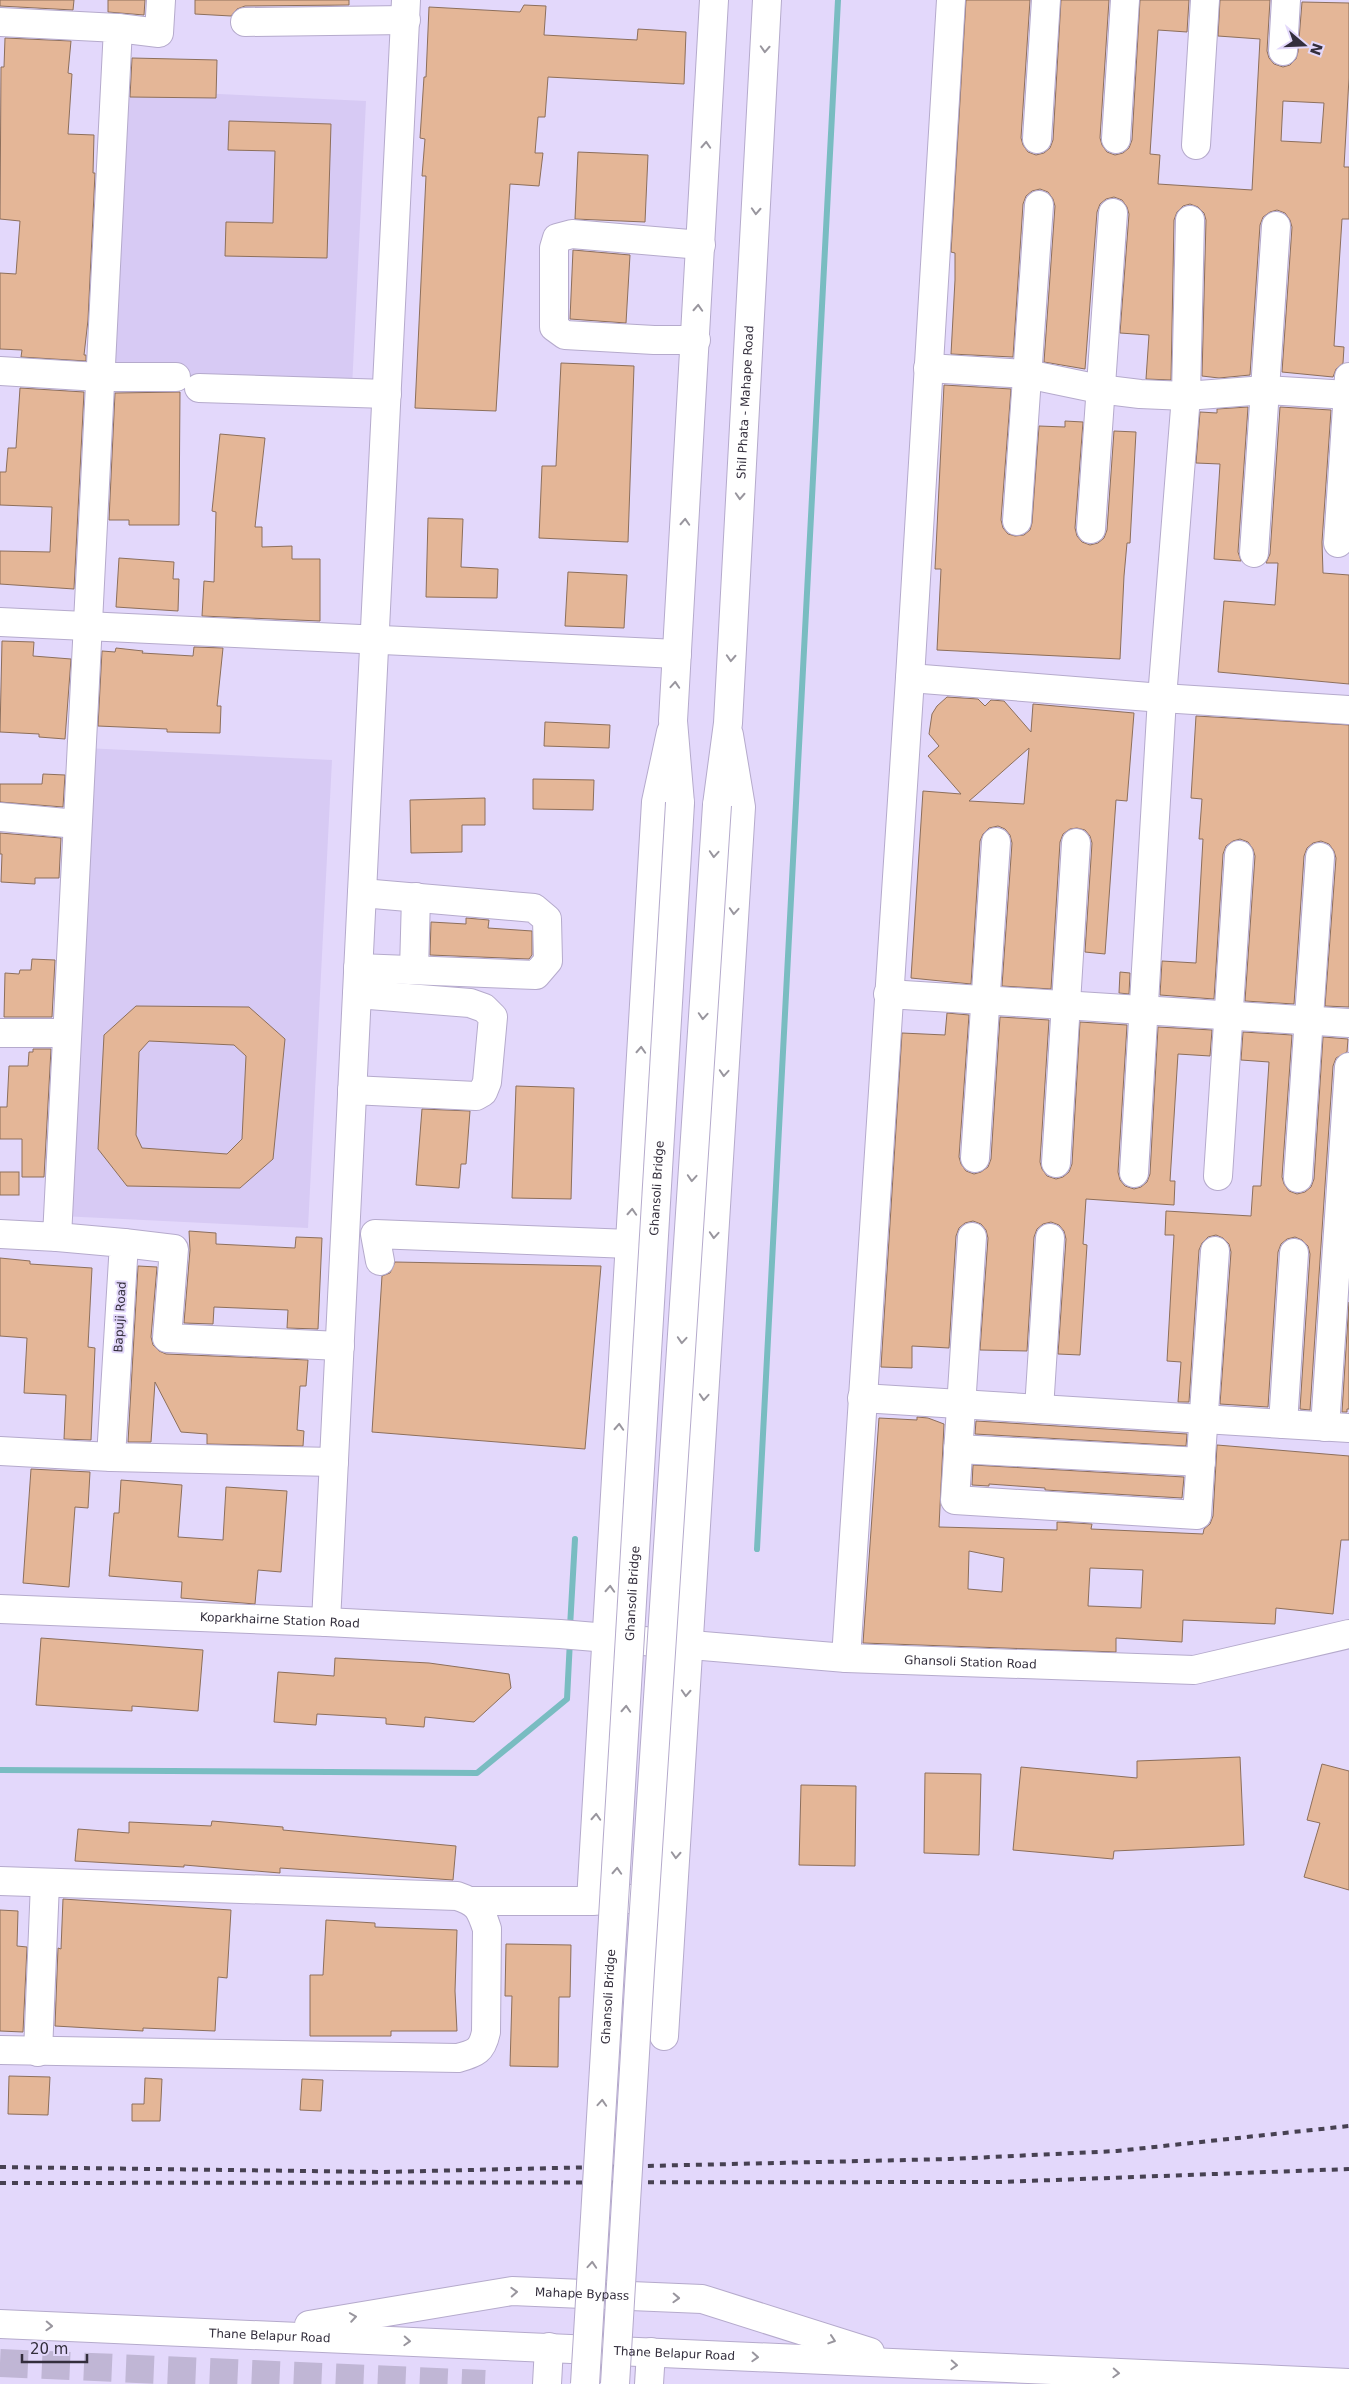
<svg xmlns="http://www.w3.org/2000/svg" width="1349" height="2384" font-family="'DejaVu Sans',sans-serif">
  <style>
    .built { fill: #d7caf4 }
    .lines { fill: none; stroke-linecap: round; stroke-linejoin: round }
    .stream { stroke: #79bcc1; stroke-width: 6 }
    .building { fill: #e4b697; stroke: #8d6f5b; fill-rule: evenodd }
    .major-tunnel { stroke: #c0b6d5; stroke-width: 28; stroke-dasharray: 28 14; stroke-linecap: butt }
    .minor-casing { stroke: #b5aacc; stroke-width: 30 }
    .major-casing { stroke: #b5aacc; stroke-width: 30 }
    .minor { stroke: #fff; stroke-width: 28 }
    .major { stroke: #fff; stroke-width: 28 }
    .rail { stroke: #474152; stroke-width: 4; stroke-dasharray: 6 6; stroke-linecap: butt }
    .major-bridge-casing { stroke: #b5aacc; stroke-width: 30; stroke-linecap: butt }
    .major-bridge { stroke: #fff; stroke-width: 28 }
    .oneway { stroke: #99969e }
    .labels { text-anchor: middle; stroke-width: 4; stroke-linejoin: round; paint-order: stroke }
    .street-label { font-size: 12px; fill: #332e3c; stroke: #e3d8fb }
  </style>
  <rect width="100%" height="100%" fill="#e3d8fb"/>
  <g class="built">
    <path d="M115 89 366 101 352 388 101 377Z"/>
    <path d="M85 748 332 760 308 1228 61 1216Z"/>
  </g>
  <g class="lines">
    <g class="stream">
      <path d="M757 1549 838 0"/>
      <path d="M570 1627 575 1539"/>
      <path d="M0 1770 477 1773 567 1699 570 1640"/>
    </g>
  </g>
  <g class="building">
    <path d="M0 0H74L73 10 0 6Z"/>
    <path d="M108 0H145L144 15 108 12Z"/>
    <path d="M195 0H349V5L245 6 237 9 231 16 195 14Z"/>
    <path d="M966 0H1030L1021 138 1023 145 1028 152 1036 155 1044 153 1050 148 1053 140 1061 0H1109L1100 138 1102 145 1107 152 1115 155 1123 153 1129 148 1132 140 1140 0H1189L1187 32 1158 30 1150 154 1160 155 1158 184 1252 190 1260 39 1218 36 1220 0H1270L1267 51 1269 58 1274 64 1283 67 1290 65 1296 59 1298 52 1302 2 1349 3V78L1344 167H1349V219H1342L1334 346 1344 347 1343 363 1336 369 1333 377 1282 372 1292 227 1290 220 1285 213 1277 210 1270 212 1263 217 1260 225 1250 375 1219 378 1202 376 1206 220 1204 213 1198 207 1190 204 1183 206 1177 212 1174 220 1171 380 1146 379 1149 335 1120 333 1129 214 1127 207 1122 200 1114 197 1106 199 1100 204 1097 212 1085 369 1044 362 1055 206 1053 199 1048 192 1040 189 1032 191 1026 196 1023 204 1013 357 951 354 955 280V253L951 252ZM1283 101 1324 103 1321 143 1281 141Z"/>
    <path d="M524 5 546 6 544 35 637 40 638 29 686 32 684 84 548 77 545 117H538L535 153H543L539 186 510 184 496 411 415 408 426 176H422L425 139 420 138 424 77H426L429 7 520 12Z"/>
    <path d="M5 38 71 41 68 73 72 74 68 134 94 135 93 173H95L88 320 84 355H86V361L21 357 22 350 0 349V273L16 274 20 221 0 219 1 67H4Z"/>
    <path d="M132 58 217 60 216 98 130 97Z"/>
    <path d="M229 121 331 124 327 258 225 256 226 222 273 223 275 151 228 150Z"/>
    <path d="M578 152 648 155 645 222 575 219Z"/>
    <path d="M573 250 630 255 626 323 570 319Z"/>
    <path d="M561 363 634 366 628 542 539 538 542 466H556Z"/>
    <path d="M944 385 1011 389 1001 520 1003 528 1008 534 1015 536 1024 535 1030 530 1032 523 1039 426 1065 427V421L1083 422 1075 528 1077 536 1082 542 1090 545 1098 543 1104 538 1107 530 1114 431 1136 432 1130 543H1127L1124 576 1120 659 937 650 941 569H935Z"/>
    <path d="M20 388 84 392 74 589 0 584V551L50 552 52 507 0 505V472H6L8 448H16Z"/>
    <path d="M180 392 179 525H129V520H109L115 393Z"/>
    <path d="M1248 407 1238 552 1241 561 1214 559 1220 464 1196 463 1200 412 1217 413V409Z"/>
    <path d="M1280 407 1331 410 1322 542 1323 573 1349 575V684L1218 672 1224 601 1275 605 1278 563H1266L1270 554Z"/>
    <path d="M220 434 265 438 255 527H262V547L292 546V559H320V621L202 616 204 581 214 582 216 512 212 511Z"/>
    <path d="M428 518 463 519 461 567 498 569 497 598 426 597Z"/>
    <path d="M119 558 174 562 173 579H179L178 611 116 607Z"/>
    <path d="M568 572 627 575 624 628 565 626Z"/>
    <path d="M2 641 34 642 33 656 71 659 65 739 39 737V734L0 732Z"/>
    <path d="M194 647 223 648 217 706H221L220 733 167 732V729L98 726 102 651 115 652 116 648 143 651 142 653 193 656Z"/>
    <path d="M947 697 978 699 985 706 991 700 1004 701 1031 732 1033 704 1134 713 1127 801 1116 800 1105 954 1085 952 1092 843 1090 836 1085 830 1077 828 1070 829 1063 834 1060 842 1051 989 1002 986 1012 843 1010 835 1005 829 998 826 989 828 983 834 980 841 971 984 911 978 923 791 961 794 928 756 939 746 929 734 932 714 937 706ZM1029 748 1024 804 969 801 976 795Z"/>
    <path d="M1196 716 1349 725V1007L1325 1006 1336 858 1334 851 1329 844 1321 841 1313 843 1307 848 1304 856 1294 1004 1245 1001 1255 856 1253 849 1248 842 1240 839 1233 841 1226 846 1223 854 1214 999 1160 995 1162 961 1196 963 1203 839H1199L1202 799 1191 798Z"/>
    <path d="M545 722 610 725 609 748 544 746Z"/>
    <path d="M43 774 65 775 63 807 0 802V784H42Z"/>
    <path d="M533 779 594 780 593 810 533 809Z"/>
    <path d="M485 798V825H462V852L411 853 410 800Z"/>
    <path d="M0 833 61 838 59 878H35V884L1 882 2 854H0Z"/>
    <path d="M466 918 489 920 488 928 532 931V955L529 959 430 955 431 922 466 924Z"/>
    <path d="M32 959 55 960 52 1017H4L5 973 19 974 20 970H31Z"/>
    <path d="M1120 972 1130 973 1129 994 1119 993Z"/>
    <path d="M136 1006 249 1007 285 1039 273 1159 240 1188 127 1186 98 1149 104 1035ZM149 1041 234 1045 246 1056 242 1139 227 1154 142 1148 136 1135 139 1052Z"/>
    <path d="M947 1013 969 1015 959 1157 961 1164 966 1171 974 1174 981 1172 988 1167 991 1159 1000 1017 1049 1020 1040 1162 1042 1169 1047 1176 1056 1179 1063 1177 1069 1172 1072 1164 1080 1022 1127 1025 1118 1172 1120 1180 1125 1186 1134 1189 1141 1187 1147 1182 1150 1174 1158 1027 1212 1030 1210 1056 1178 1054 1170 1181H1175L1174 1205 1086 1199 1083 1244 1087 1245 1080 1355 1058 1354 1066 1239 1064 1231 1059 1225 1051 1222 1043 1224 1037 1229 1034 1237 1027 1351 980 1350 988 1238 986 1230 981 1224 973 1221 965 1223 959 1228 956 1236 949 1348 912 1346V1368L881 1367 902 1033 945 1035Z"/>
    <path d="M1243 1032 1292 1035 1282 1177 1284 1184 1289 1191 1297 1194 1305 1192 1311 1187 1314 1179 1323 1037 1348 1039 1347 1052 1336 1058 1333 1066 1310 1410 1300 1409 1310 1254 1308 1246 1302 1240 1295 1237 1287 1239 1281 1244 1278 1252 1268 1407 1220 1404 1231 1252 1229 1244 1223 1238 1216 1235 1208 1237 1202 1243 1199 1250 1189 1402H1178L1181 1362 1167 1361 1174 1235H1165L1166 1211 1251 1216 1253 1186H1261L1269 1062 1241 1060Z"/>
    <path d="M33 1049H51L44 1177H22V1139H0V1107H7L9 1066H28L29 1052H33Z"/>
    <path d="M516 1086 574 1088 571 1199 512 1198Z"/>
    <path d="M422 1109 470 1111 466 1164H461L459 1188 416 1185Z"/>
    <rect x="0" y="1172" width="19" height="23"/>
    <path d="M189 1231 216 1233V1244L295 1248 296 1237 322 1238 318 1329 287 1328 288 1310 214 1307 213 1324 184 1323 190 1250Z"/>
    <path d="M0 1258 30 1261V1264L92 1268 88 1347 95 1348 91 1440 64 1439 66 1395 24 1393 27 1338 0 1336Z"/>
    <path d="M395 1262 601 1266 585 1449 372 1432 382 1276 390 1273Z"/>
    <path d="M138 1266 157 1267 151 1337 153 1345 159 1351 166 1354 308 1360 306 1386H300L297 1430 304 1431 303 1446 207 1444V1434L181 1432 155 1382 151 1442H128Z"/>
    <path d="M1349 1302V1409H1347V1412H1342Z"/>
    <path d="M917 1417 928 1418 944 1424 939 1527 1057 1530V1522L1092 1524 1091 1529 1203 1534 1204 1529 1210 1524 1213 1516 1217 1445 1349 1456V1540H1341L1333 1614 1276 1608 1275 1624 1183 1620 1182 1642 1116 1638V1652L863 1643 879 1418 917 1420ZM969 1551 1004 1558 1002 1592 968 1589ZM1090 1568 1143 1570 1141 1608 1088 1606Z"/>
    <path d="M976 1421 1187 1434 1186 1446 975 1434Z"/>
    <path d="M973 1465 1184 1477 1182 1498 1045 1490V1488L989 1484V1486L972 1485Z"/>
    <path d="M31 1469 90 1472 88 1508 75 1507 69 1587 23 1583Z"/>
    <path d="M121 1480 182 1485 178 1537 223 1540 226 1487 287 1491 281 1572 258 1570 255 1604 181 1598 182 1582 109 1576 114 1513H119Z"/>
    <path d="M41 1638 203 1650 198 1711 132 1706V1711L36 1705Z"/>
    <path d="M335 1658 429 1663 509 1674 511 1688 474 1722 425 1717 424 1727 386 1724V1718L317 1714 316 1725 274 1722 278 1672 334 1676Z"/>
    <path d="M1240 1757 1244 1845 1114 1851 1113 1859 1013 1850 1021 1767 1137 1778V1761Z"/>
    <path d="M1322 1764 1349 1771V1890L1304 1877 1320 1823 1307 1820Z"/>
    <path d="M925 1773 981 1774 979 1855 924 1853Z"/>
    <path d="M801 1785 856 1786 855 1866 799 1865Z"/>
    <path d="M212 1821 283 1827V1830L456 1846 453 1880 280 1868V1873L184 1865V1867L75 1861 78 1829 129 1833V1822L211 1826Z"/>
    <path d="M63 1899 231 1910 227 1978 218 1977 215 2031 143 2028V2031L55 2026 58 1948 61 1949Z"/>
    <path d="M0 1910 18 1911 17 1946 27 1947 23 2032 0 2031Z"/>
    <path d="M326 1920 375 1923V1927L457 1930 455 1991 457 2031H391V2036H310V1975H323Z"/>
    <path d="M506 1944 571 1945 570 1997H559L558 2067 510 2066 512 1996H505Z"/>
    <path d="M9 2076 50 2077 48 2115 8 2114Z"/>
    <path d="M145 2078 162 2079 160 2121H132V2104H144Z"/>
    <path d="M302 2079 323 2080 321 2111 300 2110Z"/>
  </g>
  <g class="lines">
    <path class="major-tunnel" d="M0 2363 485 2384"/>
    <g class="minor-casing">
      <g id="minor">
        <path d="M0 22 118 28 57 1237 0 1234"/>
        <path d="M245 22 406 20"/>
        <path d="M118 28 159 33 161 0"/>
        <path d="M1283 51 1286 0"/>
        <path d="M1037 139 1046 0"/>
        <path d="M1116 139 1125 0"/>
        <path d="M1196 145 1205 0"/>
        <path d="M696 340H654L565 335 554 327V248L557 238 572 234 701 245"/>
        <path d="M928 368 1027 374 1099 389 1140 394 1186 396 1265 390 1349 395"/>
        <path d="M0 371 99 377H176"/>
        <path d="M199 388 387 394"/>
        <path d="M1017 521 1039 205"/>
        <path d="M1091 529 1113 213"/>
        <path d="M1338 543 1349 377"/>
        <path d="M1254 553 1276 226"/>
        <path d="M0 622 677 654"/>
        <path d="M910 678 1162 698 1349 710"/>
        <path d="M0 817 77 824"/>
        <path d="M358 968 536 975 548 961 547 919 534 908 362 893"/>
        <path d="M414 970 416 897"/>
        <path d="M888 994 1349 1023"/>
        <path d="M0 1033H66"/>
        <path d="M352 1090 476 1096 483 1092 487 1082 493 1017 484 1008 470 1003 357 994"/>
        <path d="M975 1158 996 842"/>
        <path d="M1056 1163 1076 843"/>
        <path d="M1134 1173 1162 698 1186 396 1190 220"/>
        <path d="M1218 1176 1239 855"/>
        <path d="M1298 1178 1320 857"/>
        <path d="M57 1237 124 1243 111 1457 334 1462"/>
        <path d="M972 1237 955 1500 1197 1515 1215 1251"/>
        <path d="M124 1243 174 1249 167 1338 340 1346"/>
        <path d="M380 1261 375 1234 630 1244"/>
        <path d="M862 1398 1349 1428"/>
        <path d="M1039 1409 1050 1238"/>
        <path d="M1283 1424 1294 1253"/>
        <path d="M1325 1427 1349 1067"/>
        <path d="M958 1449 1201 1462"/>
        <path d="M0 1451 111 1457"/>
        <path id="s1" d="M0 1609 326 1622 560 1634 846 1658 1194 1670 1349 1634"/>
        <path d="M326 1622 406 0"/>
        <path d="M846 1658 910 678 951 0"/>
        <path d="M0 1881 457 1896C478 1903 480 1908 487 1929L486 2032C482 2051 476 2053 458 2058L0 2050"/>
        <path d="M473 1901H591L669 1897"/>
        <path d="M591 1901 656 802 671 732"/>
        <path d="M664 2036 741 807 729 735"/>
        <path d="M38 2052 45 1883"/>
      </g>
    </g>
    <g class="major-casing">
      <g id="major">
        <path d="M680 803 673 721 714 0"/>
        <path id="s2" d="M717 805 728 723 767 0"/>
        <path id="s3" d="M0 2324 1349 2383"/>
        <path id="s4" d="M309 2325 512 2291 702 2299 870 2352"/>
        <path d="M547 2384 549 2347"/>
        <path d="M649 2384 651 2352"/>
      </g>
    </g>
    <use href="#minor" class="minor"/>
    <use href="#major" class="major"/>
    <g class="rail">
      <path d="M0 2167 382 2172 950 2159 1117 2151 1349 2126"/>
      <path d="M0 2183 1000 2182 1349 2169"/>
    </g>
    <g class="major-bridge-casing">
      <g id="major-bridge">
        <path id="s5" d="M585 2384 680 803"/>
        <path d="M615 2384 640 1970 717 805"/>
      </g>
    </g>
    <use href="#major-bridge" class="major-bridge"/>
  </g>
  <defs><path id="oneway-chevron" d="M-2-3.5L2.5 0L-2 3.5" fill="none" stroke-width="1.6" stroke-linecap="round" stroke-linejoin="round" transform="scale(1.25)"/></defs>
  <g class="oneway">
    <use href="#oneway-chevron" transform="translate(765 49) rotate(93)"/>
    <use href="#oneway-chevron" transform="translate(706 145) rotate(-87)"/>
    <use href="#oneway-chevron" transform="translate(756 211) rotate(93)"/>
    <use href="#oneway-chevron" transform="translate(698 308) rotate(-87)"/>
    <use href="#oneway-chevron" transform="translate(740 496) rotate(93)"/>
    <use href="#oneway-chevron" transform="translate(685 522) rotate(-87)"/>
    <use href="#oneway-chevron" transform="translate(731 658) rotate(93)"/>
    <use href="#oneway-chevron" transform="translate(675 685) rotate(-86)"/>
    <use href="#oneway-chevron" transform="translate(714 854) rotate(94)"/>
    <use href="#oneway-chevron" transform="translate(734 911) rotate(94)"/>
    <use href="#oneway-chevron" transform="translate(703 1016) rotate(94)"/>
    <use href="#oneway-chevron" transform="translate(641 1050) rotate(-87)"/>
    <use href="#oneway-chevron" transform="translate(724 1073) rotate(94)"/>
    <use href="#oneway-chevron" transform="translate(692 1178) rotate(94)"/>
    <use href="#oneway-chevron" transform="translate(632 1212) rotate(-87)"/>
    <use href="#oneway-chevron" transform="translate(714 1235) rotate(94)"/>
    <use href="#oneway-chevron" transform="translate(682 1340) rotate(94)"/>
    <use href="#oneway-chevron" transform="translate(704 1397) rotate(94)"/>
    <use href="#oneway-chevron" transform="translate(619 1427) rotate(-87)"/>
    <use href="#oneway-chevron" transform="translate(610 1589) rotate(-87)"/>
    <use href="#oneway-chevron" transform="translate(686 1693) rotate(93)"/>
    <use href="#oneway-chevron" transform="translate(626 1709) rotate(-87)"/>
    <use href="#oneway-chevron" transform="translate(596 1817) rotate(-87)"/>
    <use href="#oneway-chevron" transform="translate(676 1855) rotate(93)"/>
    <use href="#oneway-chevron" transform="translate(617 1871) rotate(-87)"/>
    <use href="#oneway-chevron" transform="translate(602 2103) rotate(-86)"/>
    <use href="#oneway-chevron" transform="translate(592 2265) rotate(-86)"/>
    <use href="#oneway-chevron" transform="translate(514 2292) rotate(-3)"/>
    <use href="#oneway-chevron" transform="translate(676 2298) rotate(2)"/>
    <use href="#oneway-chevron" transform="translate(353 2317) rotate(-9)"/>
    <use href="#oneway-chevron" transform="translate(49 2326) rotate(2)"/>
    <use href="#oneway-chevron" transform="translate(832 2340) rotate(18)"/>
    <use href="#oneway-chevron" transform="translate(407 2341) rotate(3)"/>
    <use href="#oneway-chevron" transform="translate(755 2357) rotate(3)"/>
    <use href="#oneway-chevron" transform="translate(954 2365) rotate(3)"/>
    <use href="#oneway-chevron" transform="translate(1116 2373) rotate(3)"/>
  </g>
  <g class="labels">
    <g class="street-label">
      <text dy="4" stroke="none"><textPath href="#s2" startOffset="404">Shil Phata - Mahape Road</textPath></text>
      <text dy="4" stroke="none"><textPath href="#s5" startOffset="1198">Ghansoli Bridge</textPath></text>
      <text transform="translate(120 1317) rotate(-87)" y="4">Bapuji Road</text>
      <text dy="4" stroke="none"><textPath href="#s5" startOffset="792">Ghansoli Bridge</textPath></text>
      <text dy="4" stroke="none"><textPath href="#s1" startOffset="280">Koparkhairne Station Road</textPath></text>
      <text dy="4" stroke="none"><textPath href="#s1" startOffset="972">Ghansoli Station Road</textPath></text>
      <text dy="4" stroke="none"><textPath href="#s5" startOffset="388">Ghansoli Bridge</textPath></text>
      <text dy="4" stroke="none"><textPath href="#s4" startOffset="276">Mahape Bypass</textPath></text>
      <text dy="4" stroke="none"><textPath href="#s3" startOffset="270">Thane Belapur Road</textPath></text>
      <text dy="4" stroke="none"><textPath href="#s3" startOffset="675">Thane Belapur Road</textPath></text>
    </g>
  </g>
  <g transform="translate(1304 45) rotate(109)" stroke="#e3d8fb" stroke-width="4" paint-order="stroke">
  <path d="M0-4L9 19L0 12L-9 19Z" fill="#332e3c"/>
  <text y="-8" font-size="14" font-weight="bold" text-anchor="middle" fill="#332e3c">N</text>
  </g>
  <path d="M22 2354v8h65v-8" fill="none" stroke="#332e3c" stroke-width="2.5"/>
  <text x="30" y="2354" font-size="15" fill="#332e3c" stroke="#e3d8fb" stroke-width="4" paint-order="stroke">20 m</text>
</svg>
